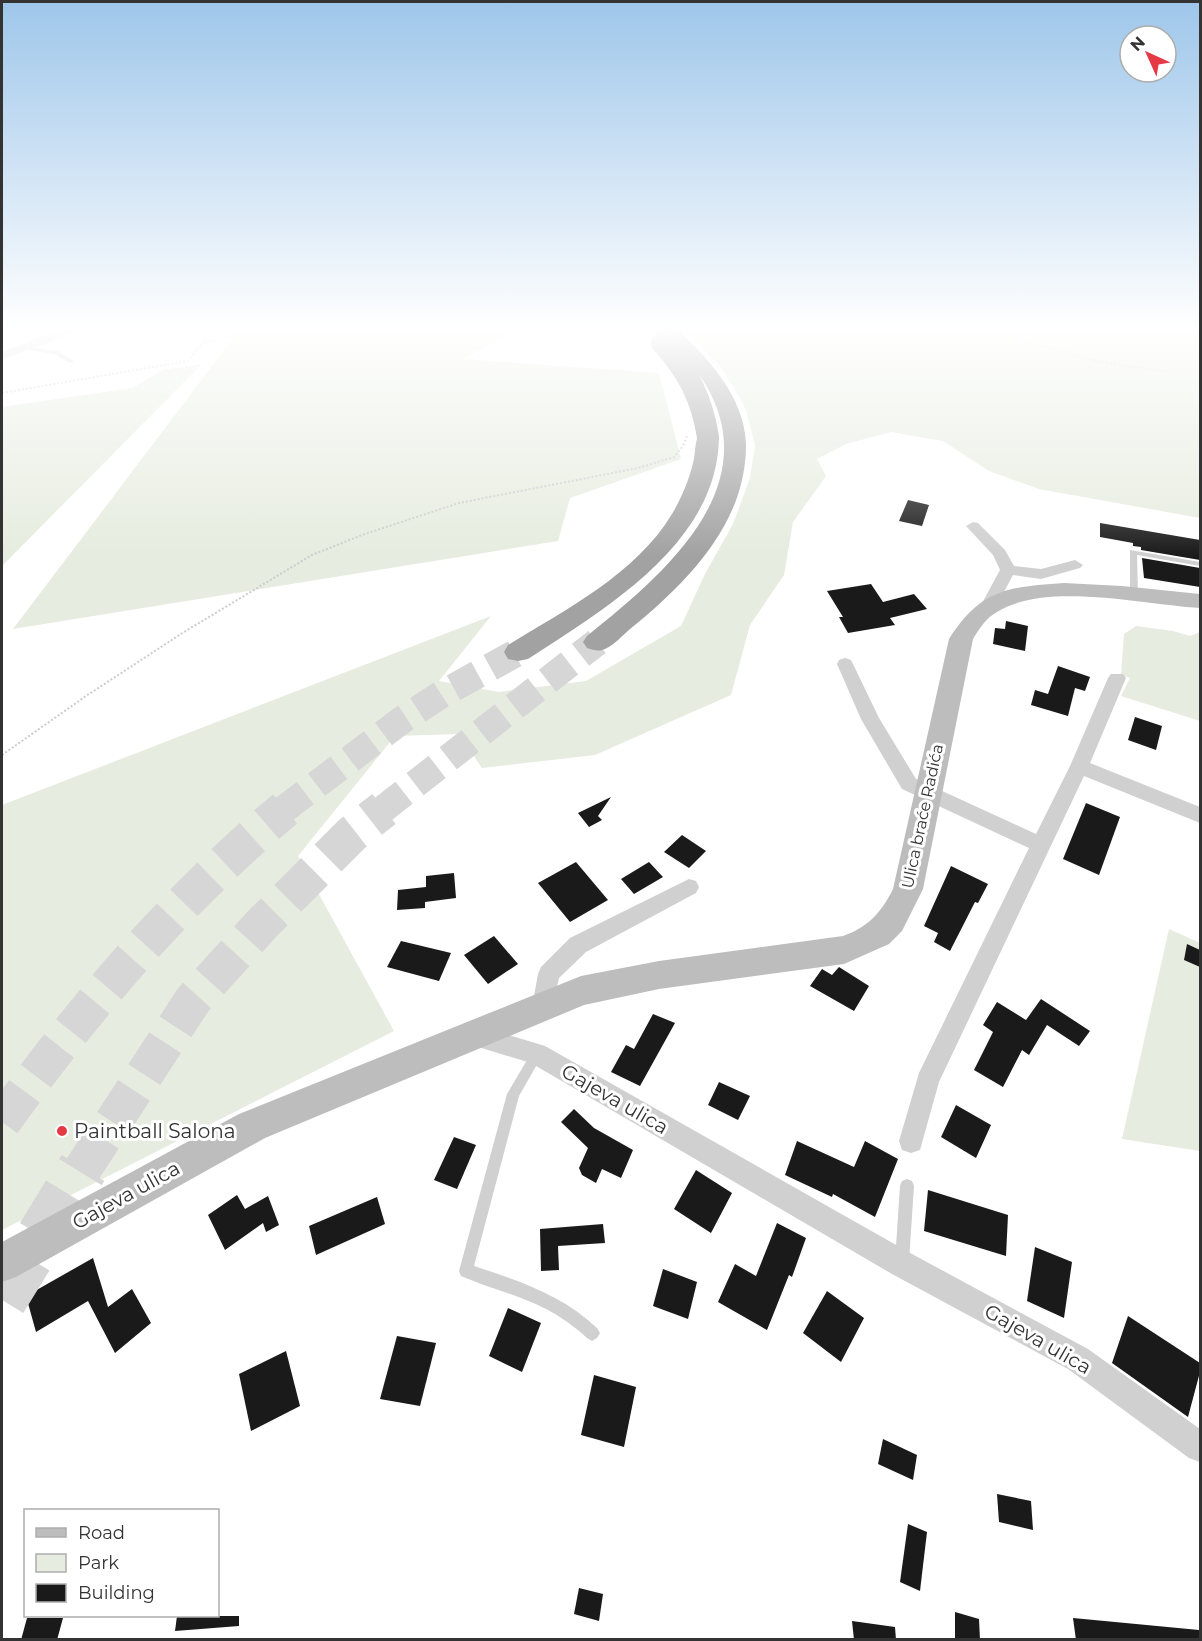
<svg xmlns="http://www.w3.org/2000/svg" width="1202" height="1641" font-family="Montserrat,sans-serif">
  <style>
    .green { fill: #e6ecdf }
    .building { fill: #1a1a1a }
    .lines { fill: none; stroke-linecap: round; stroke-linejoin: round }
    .trunk-tunnel-far2 { stroke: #d6d6d6; stroke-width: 28; stroke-dasharray: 28 14; stroke-linecap: butt }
    .trunk-tunnel-far1 { stroke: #d6d6d6; stroke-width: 38; stroke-dasharray: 38 19; stroke-linecap: butt }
    .trunk-tunnel { stroke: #d6d6d6; stroke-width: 50; stroke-dasharray: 50 25; stroke-linecap: butt }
    .path { stroke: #cdcdcd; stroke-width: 2; stroke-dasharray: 2 2; stroke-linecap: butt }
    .service { fill: #d0d0d0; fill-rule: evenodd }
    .minor { fill: #d0d0d0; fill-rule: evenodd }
    .secondary { fill: #bdbdbd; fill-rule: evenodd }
    .trunk { fill: #a2a2a2; fill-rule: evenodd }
    .trunk-bridge { stroke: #a2a2a2; stroke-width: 22 }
    .poi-dot { fill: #e63946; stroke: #fff; stroke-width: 2 }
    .labels { text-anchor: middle; stroke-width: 6; stroke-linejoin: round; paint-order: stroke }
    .street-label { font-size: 16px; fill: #333; stroke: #fff }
    .near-street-label { font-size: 20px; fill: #333; stroke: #fff }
    .near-poi-label { font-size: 20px; fill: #333; stroke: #fff; text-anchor: start }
  </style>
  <rect width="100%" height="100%" fill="#fff"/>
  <g class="green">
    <path d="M310 327H522L463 359 659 373 681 459 570 498 558 541 13 629 237 333Z"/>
    <path d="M680 327H1200V518L1039 489 989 471 943 441 891 432 846 444 817 459 826 476 793 522 784 575 750 625 731 695 595 755 482 768 459 734 395 736 298 856 394 1031 2 1230V805L491 616 439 681 499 692 586 681 681 626 705 574 733 524 750 478 755 445 746 410 734 388 719 365Z"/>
    <path d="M202 364 2 566V407L132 388 163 370Z"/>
    <path d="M1136 626 1173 631 1190 636 1200 632V721L1121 696 1130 678 1121 675 1124 634Z"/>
    <path d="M1169 929 1200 943V1151L1122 1139Z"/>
  </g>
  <g class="building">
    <path d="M908 500 929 505 922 526 899 521Z"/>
    <path d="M1100 523 1200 540V560L1141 550V547L1133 546V543L1100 537Z"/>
    <path d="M1142 558 1200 568V587L1144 578Z"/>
    <path d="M871 584 883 602 914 594 927 609 890 618 895 625 848 633 839 617H843L827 591Z"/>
    <path d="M1006 621 1028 626 1025 651 993 644 995 628 1005 629Z"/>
    <path d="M1058 666 1090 677 1085 691 1075 688 1068 716 1031 705 1035 690 1048 694Z"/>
    <path d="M1135 717 1162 726 1156 750 1128 740Z"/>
    <path d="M611 797 598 816 602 820 589 827 578 813Z"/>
    <path d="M1086 803 1120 817 1099 875 1063 859Z"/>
    <path d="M682 835 706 851 689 868 664 852Z"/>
    <path d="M576 862 608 900 570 922 538 883Z"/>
    <path d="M649 862 663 877 634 894 621 879Z"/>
    <path d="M951 866 988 884 978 903 975 902 950 951 934 942 938 933 924 926Z"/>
    <path d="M454 873 456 898 425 902V908L397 910 398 890 426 887V876Z"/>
    <path d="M494 936 518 964 488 984 464 955Z"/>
    <path d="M401 941 451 953 439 981 387 967Z"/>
    <path d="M1187 944 1200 950V967L1184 960Z"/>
    <path d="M839 967 869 986 854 1011 810 986 822 969 832 975Z"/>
    <path d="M1041 999 1090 1031 1079 1046 1047 1025 1029 1055 1022 1050 1003 1087 974 1070 993 1032 983 1025 997 1002 1026 1020Z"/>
    <path d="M653 1014 675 1023 640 1086 611 1072 626 1045 634 1049Z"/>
    <path d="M719 1082 750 1096 738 1120 708 1105Z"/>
    <path d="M956 1105 991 1125 976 1158 941 1137Z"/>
    <path d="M574 1109 594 1128 633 1150 621 1178 602 1169 596 1183 582 1175 579 1168 588 1148 561 1122Z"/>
    <path d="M454 1137 476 1145 457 1189 434 1180Z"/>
    <path d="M797 1141 854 1167 865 1141 898 1159 875 1217 833 1194 832 1197 785 1175Z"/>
    <path d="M696 1170 732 1193 711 1233 674 1209Z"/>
    <path d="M928 1190 1008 1215 1006 1256 924 1231Z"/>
    <path d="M237 1195 245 1209 268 1196 279 1225 266 1232 263 1223 225 1250 208 1215Z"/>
    <path d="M377 1197 385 1224 316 1255 309 1226Z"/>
    <path d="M777 1223 806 1238 792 1277 789 1275 767 1330 718 1302 735 1264 756 1276Z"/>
    <path d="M603 1224 605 1243 558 1246 559 1270 541 1271 540 1229Z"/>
    <path d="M1035 1247 1072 1262 1064 1318 1027 1301Z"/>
    <path d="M93 1258 108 1307 132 1289 151 1323 115 1353 88 1301 36 1332 26 1296Z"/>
    <path d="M663 1269 697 1282 688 1319 653 1306Z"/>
    <path d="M827 1291 864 1318 841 1362 803 1333Z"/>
    <path d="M508 1308 541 1323 522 1372 489 1356Z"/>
    <path d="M1128 1316 1200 1363V1372L1188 1417 1112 1363Z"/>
    <path d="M397 1336 436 1343 420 1406 380 1399Z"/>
    <path d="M286 1351 300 1406 251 1431 239 1374Z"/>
    <path d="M594 1375 636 1387 624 1447 581 1435Z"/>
    <path d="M883 1439 917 1455 913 1480 878 1464Z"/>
    <path d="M997 1494 1031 1501 1033 1530 999 1522Z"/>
    <path d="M908 1524 927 1532 920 1591 900 1582Z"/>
    <path d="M579 1588 603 1594 599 1621 574 1614Z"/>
    <path d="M955 1612 979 1619 980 1640H955Z"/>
    <path d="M177 1616H239V1626L175 1631Z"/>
    <path d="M27 1618H63L57 1640H21Z"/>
    <path d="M1073 1618 1199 1630V1640H1076Z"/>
    <path d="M852 1621 895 1627 896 1640H854Z"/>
  </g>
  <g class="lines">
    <g class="trunk-tunnel-far2">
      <path d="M283 810 402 720 442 694 518 652"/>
      <path d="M382 810 597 642"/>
    </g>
    <g class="trunk-tunnel-far1">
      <path d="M2 1122C85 1007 176 900 285 809"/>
      <path d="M82 1170 193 1000 263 923 352 834 384 809"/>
    </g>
    <path class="trunk-tunnel" d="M2 1300 83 1168"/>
    <g class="path">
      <path d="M628 327 644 342"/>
      <path d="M994 333 1100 362 1163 371"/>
      <path d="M205 342 233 336 249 327"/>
      <path d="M2 393 188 361 215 327"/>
      <path d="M2 755 86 696 184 632 312 555 362 535 459 503 638 468 674 457 683 446 687 436"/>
    </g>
    <g class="service">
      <path d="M23 346 58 351 75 362 70 363 54 354 21 349V347Z"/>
      <path d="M1130 550 1200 562V566L1137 555 1138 595 1134 598 1130 595Z"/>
      <path d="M537 1048 541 1050 543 1054 519 1096 474 1266C520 1281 562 1295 597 1328L600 1333 597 1338 592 1341 587 1338C544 1299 511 1297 461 1276L459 1271 507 1094 533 1050Z"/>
      <path d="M907 1179 912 1181 914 1186 909 1261 907 1266 902 1268 897 1266 895 1261 900 1186 902 1181Z"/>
    </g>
    <g class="minor">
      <path d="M65 327H79L45 344 2 359V352Z"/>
      <path d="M973 522 978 523 1005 550 1014 566 1041 569 1075 560 1083 565 1080 568 1041 579 1013 575 995 609H983L981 605 1000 570 993 555 966 526Z"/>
      <path d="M845 658 851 660 853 664 879 718 916 779 1036 834 1070 766 1108 678 1111 674H1123L1126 678 1090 763 1200 807V823L1084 776 939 1082 920 1150 911 1153 902 1150 899 1141 919 1073 1029 848 902 789 861 719 837 664 839 660Z"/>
      <path d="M689 879 696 881 699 887 696 893 586 952 559 978 551 1014 543 1017 535 1014 532 1007 538 974 541 967 570 938Z"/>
      <path d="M473 1024 545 1046 912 1254 1088 1349 1200 1429V1462L1189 1458 1068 1369 892 1274 531 1063 465 1043 461 1035 465 1027Z"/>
    </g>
    <path class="secondary" d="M1064 583 1122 586 1200 594V608C1145 605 1046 581 997 612 986 618 979 629 973 639L923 889 902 931 889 944 844 964 659 989 584 1005 265 1138 16 1277 2 1282V1242L239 1114 581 976 659 961 843 936C868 927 881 913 893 889L949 639C981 589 1008 587 1064 583Z"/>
    <g class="trunk">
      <path d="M654 327H675C708 358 745 397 746 445 746 465 742 485 735 503 715 554 671 596 630 629 622 636 614 645 605 649 598 652 594 650 587 648L583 642 587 636C660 577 767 490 706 385 692 362 669 348 654 327Z"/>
      <path d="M708 430 716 432 719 437C718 543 606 608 528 659L518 661 508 659 504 652 508 645C565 610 636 574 672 514 681 499 689 480 693 463 696 453 694 441 700 432Z"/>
    </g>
    <path class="trunk-bridge" d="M662 343C688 371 702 399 708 437"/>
  </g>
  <linearGradient id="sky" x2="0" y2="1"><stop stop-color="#9ec6ea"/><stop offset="0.59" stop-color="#fff"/><stop offset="1" stop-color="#fff" stop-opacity="0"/></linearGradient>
  <rect width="1202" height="556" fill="url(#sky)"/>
  <circle class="poi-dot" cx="62" cy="1131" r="6"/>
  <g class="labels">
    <g class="street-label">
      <text transform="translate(922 816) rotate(-78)" y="6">Ulica braće Radića</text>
    </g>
    <g class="near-street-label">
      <text transform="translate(615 1099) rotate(30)" y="7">Gajeva ulica</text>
      <text transform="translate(126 1195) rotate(-29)" y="7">Gajeva ulica</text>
      <text transform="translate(1038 1339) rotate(30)" y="7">Gajeva ulica</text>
    </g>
    <g class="near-poi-label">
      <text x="74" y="1138">Paintball Salona</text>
    </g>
  </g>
  <rect width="1202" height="1641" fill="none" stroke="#333333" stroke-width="6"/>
  <rect x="24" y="1509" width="195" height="108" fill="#ffffff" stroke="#adadad" stroke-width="1.5"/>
  <rect x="36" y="1528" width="30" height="9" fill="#bdbdbd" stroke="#adadad" stroke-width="1.5"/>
  <text x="78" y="1539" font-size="18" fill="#333333">Road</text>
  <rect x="36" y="1554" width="30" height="18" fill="#e6ecdf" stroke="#adadad" stroke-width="1.5"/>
  <text x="78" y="1569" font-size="18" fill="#333333">Park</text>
  <rect x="36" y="1584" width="30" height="18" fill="#1a1a1a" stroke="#adadad" stroke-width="1.5"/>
  <text x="78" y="1599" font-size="18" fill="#333333">Building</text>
  <g transform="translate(1148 54) rotate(315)"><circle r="28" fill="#ffffff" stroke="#adadad" stroke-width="1.5"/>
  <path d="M0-4.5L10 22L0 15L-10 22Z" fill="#e63946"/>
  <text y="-9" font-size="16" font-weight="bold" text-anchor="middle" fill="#333333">N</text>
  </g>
</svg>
